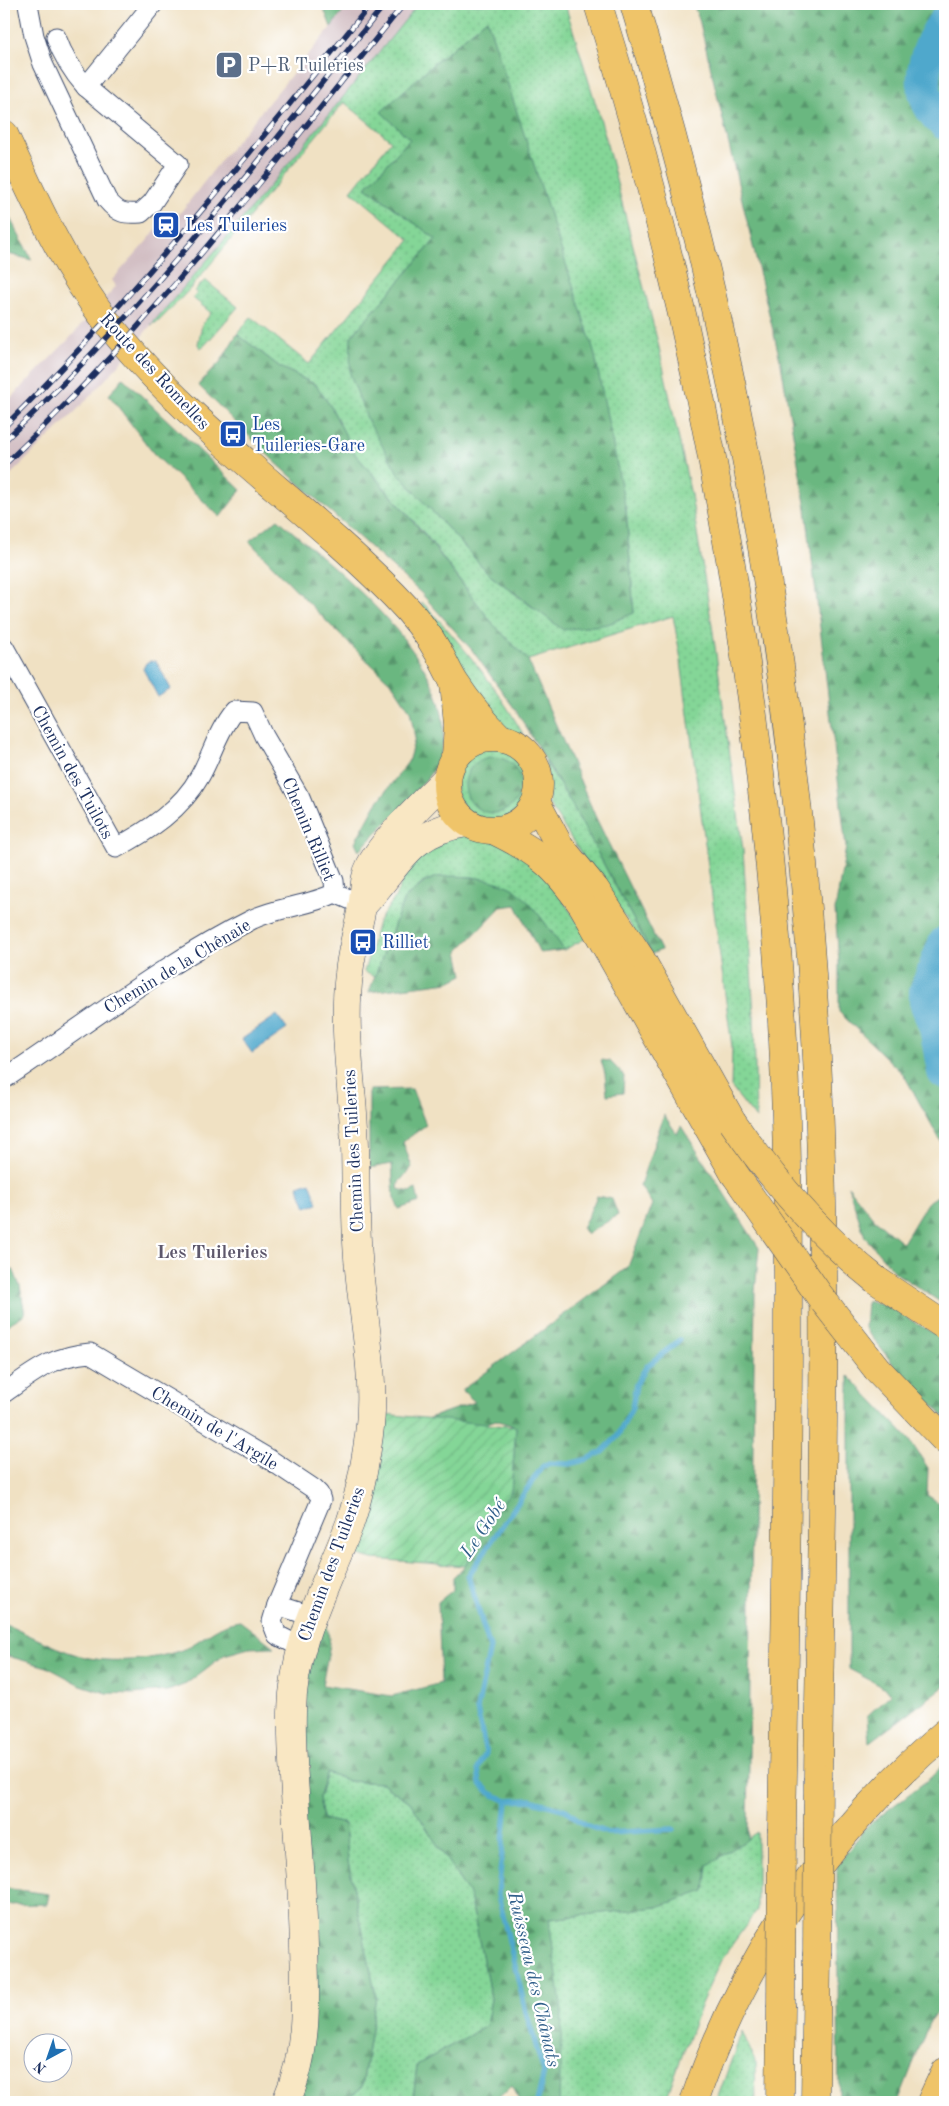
<svg xmlns="http://www.w3.org/2000/svg" width="949" height="2106" font-family="'Old Standard TT',serif">
  <style>
    .railway { fill: #d2bec3 }
    .grass { fill: url(#grass-dots); stroke: #50827a; fill-rule: evenodd }
    .forest { fill: url(#forest-firs); stroke: #43736f }
    .garden { fill: url(#garden-furrows); stroke: #50827a }
    .water { fill: #4fa8cc; stroke: #356c95 }
    .lines { fill: none; stroke-linecap: round; stroke-linejoin: round }
    .stream { stroke: #4fa8cc; stroke-width: 5.5 }
    .river { stroke: #4fa8cc; stroke-width: 34 }
    .street-casing { stroke: #3b4a6d; stroke-width: 21 }
    .secondary-casing { stroke: #3b4a6d; stroke-width: 29 }
    .primary-casing { stroke: #3b4a6d; stroke-width: 29 }
    .highway-casing { stroke: #3b4a6d; stroke-width: 29 }
    .street { stroke: #fff; stroke-width: 19 }
    .secondary { stroke: #f9e7c3; stroke-width: 28 }
    .primary { stroke: #efc469; stroke-width: 28 }
    .highway { stroke: #efc469; stroke-width: 28 }
    .rail-casing { stroke: #1b2f5e; stroke-width: 5.5 }
    .rail { stroke: #fff; stroke-width: 4; stroke-dasharray: 11; stroke-linecap: butt }
    .highway-bridge-casing { stroke: #3b4a6d; stroke-width: 29; stroke-linecap: butt }
    .highway-bridge { stroke: #efc469; stroke-width: 28 }
    .labels { text-anchor: middle; stroke-width: 4.5; stroke-linejoin: round; paint-order: stroke }
    .service-label { font-size: 18px; fill: #4e5e75; stroke: #fff; text-anchor: start }
    .transit-label { font-size: 18px; fill: #164399; stroke: #fff; text-anchor: start }
    .street-label { font-size: 18px; fill: #1b2f5e; stroke: #fff }
    .neighbourhood-label { font-size: 19px; font-weight: bold; fill: #5e586c; stroke: #fff }
    .water-label { font-size: 19px; font-style: italic; fill: #305f8a; stroke: #fff }
  </style>
  <defs>
    <pattern id="grass-dots" width="8" height="8" patternUnits="userSpaceOnUse" patternTransform="scale(1.25)"><rect width="8" height="8" fill="#84d697"/><path d="M2 2h.1M6 6h.1" fill="none" stroke="#71b885" stroke-width="1.8" stroke-linecap="round"/></pattern>
    <pattern id="forest-firs" width="22" height="20" patternUnits="userSpaceOnUse" patternTransform="scale(1.25)"><rect width="22" height="20" fill="#6bb780"/><path d="M5 1l3.5 6h-7zM16 11l3.5 6h-7z" fill="#57956c"/></pattern>
    <pattern id="garden-furrows" width="10" height="10" patternUnits="userSpaceOnUse" patternTransform="scale(1.25)"><rect width="10" height="10" fill="#84d697"/><path d="M-1 1l2-2M0 10L10 0M9 11l2-2" fill="none" stroke="#71b885"/></pattern>
  </defs>
  <rect width="100%" height="100%" fill="#fff"/>
  <filter id="ink" filterUnits="userSpaceOnUse"><feTurbulence type="fractalNoise" baseFrequency=".02" numOctaves="2"/><feDisplacementMap in="SourceGraphic" scale="10" xChannelSelector="R" yChannelSelector="G"/><feConvolveMatrix kernelMatrix="1 2 1 2 8 2 1 2 1" color-interpolation-filters="sRGB"/></filter>
  <filter id="wash" filterUnits="userSpaceOnUse"><feTurbulence type="fractalNoise" baseFrequency=".0096" numOctaves="4" result="noise"/><feDisplacementMap in="SourceGraphic" scale="20" xChannelSelector="R" yChannelSelector="G"/><feGaussianBlur stdDeviation="1.12" result="paint"/><feColorMatrix in="noise" values="0 0 0 0 0 0 0 0 0 0 0 0 0 0 0 0 0 1.4 0 .05"/><feComposite in="paint" operator="in"/></filter>
  <g filter="url(#wash)">
    <rect width="100%" height="100%" fill="#f0e1c3"/>
    <path class="railway" d="M350 4H439L352 92 159 321 151 325 118 366 79 408 4 481V405L69 339 116 286 112 280 147 241 170 211 177 217 225 155Z"/>
    <g class="grass">
      <path d="M418 4H565L601 121 658 343 691 495 713 632 743 850 754 1014 756 1119 731 1087 732 1047 680 654 673 616 528 660 493 624 425 534 355 454 331 407 316 385 280 367 237 334 251 317 309 364 410 240 351 191 391 141 344 102 190 289 159 321 151 325C243 220 331 113 418 4ZM487 19 626 510 634 613 536 610 487 572 398 473 351 337 436 239 366 187 410 139 382 112 431 66Z"/>
      <path d="M205 280 238 307 205 345 200 348 198 344 202 325 211 313 193 298 197 293 194 291Z"/>
      <path d="M422 602C460 642 496 685 523 734L519 736 503 728 470 686 462 666 440 629 421 604Z"/>
      <circle cx="493" cy="784" r="37"/>
      <path d="M545 761 571 803 652 954 603 888 549 804V784Z"/>
      <path d="M466 834 499 842 537 863 588 937 564 950 539 915 474 877H436L424 882 404 899 375 977 364 972 378 922 394 899 405 876 398 872 427 845Z"/>
      <path d="M326 1772 348 1781 382 1783 410 1802 470 1896 491 1999 486 2026 417 2065 413 2099 418 2102H343L362 2087 376 1996 348 1861 345 1824 323 1819 319 1798Z"/>
      <path d="M757 1832V1910L721 1960 701 2004 665 2102H559L549 1919 657 1907 708 1865Z"/>
      <path d="M742 2031 755 2061 756 2102H716Z"/>
    </g>
    <g class="forest">
      <path d="M322 4H349L331 27Z"/>
      <path d="M693 4H945V41L939 52 945 55 944 1147 904 1075 839 1012V962L835 910 846 847 806 509 781 364 699 19Z"/>
      <path d="M487 19 594 351 626 510 634 613 608 624 563 630 487 572 398 473 368 421 350 374 351 337 436 239 366 187 410 139 381 112 431 66Z"/>
      <path d="M4 207 32 260 4 253Z"/>
      <path d="M237 334 280 367 316 385 331 407 355 454 424 534 493 624 528 660 597 820 661 950 652 954 571 803 517 712 472 650 421 593 273 460 198 385 221 361Z"/>
      <path d="M123 378 241 490 220 517 154 454 109 395Z"/>
      <path d="M278 519C336 571 470 669 439 759 430 782 378 830 359 851L355 842 376 804 408 762 415 738 410 711 393 685 337 632 249 541Z"/>
      <circle cx="493" cy="785" r="28"/>
      <path d="M455 876C474 877 495 879 512 888 529 897 552 933 564 950L540 953 516 905 501 907 458 951 463 975 449 982 369 992 404 899 425 882 436 877Z"/>
      <path d="M601 1060 610 1061 624 1076 623 1093 607 1095 605 1074Z"/>
      <path d="M412 1089 426 1125 403 1142 412 1167 399 1182 398 1189 410 1192 416 1189 419 1202 399 1209 394 1198 392 1164 369 1168V1090Z"/>
      <path d="M664 1115 677 1134 681 1126 759 1248 755 1292 748 1839 708 1865 705 1891 657 1907 549 1919 562 2012 559 2102H520L511 2086 494 2102H418L413 2100 417 2065 486 2026 491 1999 470 1896 410 1802 382 1783 348 1781 327 1772 319 1798 323 1819 345 1824 348 1861 376 1996 362 2087 343 2102H296L304 1764V1682L326 1619 330 1644 322 1685 392 1696 441 1683 438 1602 453 1590V1577L465 1566 493 1514 511 1492 516 1427 496 1420 437 1441 406 1426 475 1402 462 1390 628 1267 652 1204 640 1185Z"/>
      <path d="M848 1186 874 1219 903 1243 927 1203 945 1191V1305L896 1273 865 1237Z"/>
      <path d="M597 1196 612 1199 618 1215 587 1234 582 1229Z"/>
      <path d="M13 1269 20 1286 25 1314 4 1327V1271Z"/>
      <path d="M867 1301 887 1306 945 1340V1417L904 1378 865 1328Z"/>
      <path d="M849 1376 909 1439 928 1468 927 1495 945 1507V1686L869 1743 867 1716 891 1694 879 1685 849 1669Z"/>
      <path d="M240 1621 274 1647 249 1648 224 1655 186 1684 168 1691 133 1694 106 1693 81 1685 47 1667 4 1655V1624C31 1635 60 1652 89 1658 117 1663 152 1660 179 1651 201 1643 216 1623 240 1621Z"/>
      <path d="M945 1763V2000L929 2023 898 2102H839L837 1865 868 1825 929 1779Z"/>
      <path d="M4 1888 49 1894 47 1904 4 1905Z"/>
    </g>
    <path class="garden" d="M383 1414 516 1427 511 1492 493 1514 465 1566 373 1559 352 1553 367 1515 379 1462Z"/>
    <g class="water">
      <path d="M150 661H156L171 689 158 697 143 669 146 663Z"/>
      <path d="M277 1015 287 1029 252 1053 242 1039Z"/>
      <path d="M310 1182 318 1203 306 1207 298 1186Z"/>
    </g>
    <g class="lines">
      <g class="stream">
        <path d="M507 1801 498 1895 526 2012 544 2072 537 2102"/>
        <path d="M673 1829 608 1833 585 1825 566 1810 530 1800 507 1801 490 1793 480 1783 478 1769 486 1753 477 1709 490 1648 468 1576 542 1467 549 1463 569 1464 588 1459 602 1452 617 1437 632 1408 636 1384 647 1366 680 1340"/>
      </g>
      <g class="river">
        <path d="M945 22C940 27 937 35 933 42 920 70 918 102 945 123"/>
        <path d="M944 1072 936 1027 926 1002V991L945 943"/>
      </g>
    </g>
  </g>
  <g filter="url(#ink)">
    <g class="lines">
      <g class="street-casing">
        <g id="street">
          <path d="M28 4 34 36 43 64 107 200C119 214 124 214 141 213L152 203 178 164 86 87C72 71 63 57 56 37"/>
          <path d="M86 87 153 4"/>
          <path d="M4 647 116 848C148 831 182 809 200 776 212 755 218 730 234 711L253 712 264 736 300 798 334 881 335 893"/>
          <path d="M4 1079C86 1025 164 963 253 919 279 907 309 906 335 893L363 905"/>
          <path d="M4 1393C34 1372 52 1356 90 1353L269 1459 314 1489 319 1494 321 1500 277 1605"/>
          <path d="M301 1647 277 1635 272 1622 277 1605 311 1616"/>
        </g>
      </g>
      <g class="secondary-casing">
        <g id="secondary">
          <path d="M363 905C400 866 406 832 467 823"/>
          <path d="M286 2102C308 2053 306 2000 304 1947 303 1901 299 1855 296 1809 294 1777 291 1744 292 1712 293 1642 326 1587 350 1523 360 1494 365 1465 369 1435 377 1375 362 1316 358 1257 355 1220 356 1183 355 1146 353 1089 342 1031 349 974 351 951 358 929 362 907 365 893 363 879 370 866 385 838 424 801 447 778"/>
        </g>
      </g>
      <g class="primary-casing">
        <g id="primary">
          <path d="M4 134C34 199 63 265 107 322 189 427 301 501 394 595 412 613 428 633 440 655 445 664 449 674 455 683 468 703 483 721 500 738"/>
          <path d="M454 683 458 725 456 756"/>
          <circle cx="493" cy="784" r="46"/>
        </g>
      </g>
      <g class="highway-casing">
        <g id="highway">
          <path d="M598 4C702 334 761 677 782 1022 788 1127 788 1232 788 1337 788 1501 785 1665 782 1828"/>
          <path d="M634 4C735 334 795 676 815 1021 830 1273 821 1525 818 1777"/>
          <path d="M536 802 559 845 595 889 641 959 732 1121"/>
          <path d="M495 831C540 853 554 865 583 906L734 1173"/>
          <path d="M876 1280 945 1326"/>
          <path d="M877 1369 945 1440"/>
          <path d="M694 2102C742 1959 830 1830 945 1733"/>
          <path d="M780 2102 781 2007"/>
          <path d="M815 2102 817 1955"/>
          <path d="M931 2102 945 2072"/>
        </g>
      </g>
      <use href="#street" class="street"/>
      <use href="#secondary" class="secondary"/>
      <use href="#primary" class="primary"/>
      <use href="#highway" class="highway"/>
      <g class="rail-casing">
        <g id="rail">
          <path d="M4 427C137 295 253 149 371 4"/>
          <path d="M4 441C145 310 264 154 385 4"/>
          <path d="M4 465C152 325 276 162 404 4"/>
        </g>
      </g>
      <use href="#rail" class="rail"/>
      <g class="highway-bridge-casing">
        <g id="highway-bridge">
          <path d="M732 1121C773 1181 819 1235 876 1280"/>
          <path d="M734 1173 819 1295 877 1369"/>
          <path d="M817 1955 818 1777"/>
          <path d="M781 2007 782 1828"/>
        </g>
      </g>
      <use href="#highway-bridge" class="highway-bridge"/>
    </g>
  </g>
  <defs>
    <g id="parking-square" transform="scale(1.4375)"><rect x="-9" y="-9" width="18" height="18" rx="4" fill="#5c6f8a" stroke="#fff"/><path d="M-3.5-5.5H1a3.5 3.5 0 0 1 0 7H-1V5.5H-3.5ZM-1-3.4V-.6H.8a1.4 1.4 0 0 0 0-2.8Z" fill="#fff"/></g>
    <g id="station-square" transform="scale(1.4375)"><rect x="-9" y="-9" width="18" height="18" rx="4" fill="#1a4fb4" stroke="#fff"/><path d="M-3-6H3Q5-6 5-4V2Q5 4 3 4L4.5 6H3L1.5 4h-3L-3 6H-4.5L-3 4Q-5 4-5 2V-4Q-5-6-3-6ZM-3.5-4v3h7v-3ZM-3.5 1v1.5H-2V1ZM2 1v1.5H3.5V1Z" fill="#fff"/></g>
    <g id="bus-square" transform="scale(1.4375)"><rect x="-9" y="-9" width="18" height="18" rx="4" fill="#1a4fb4" stroke="#fff"/><path d="M-5-6H5V4H4V6H2V4H-2V6H-4V4H-5ZM-3.5-4V0h7V-4ZM-3.5 1.2v1.5H-2V1.2ZM2 1.2v1.5H3.5V1.2Z" fill="#fff"/></g>
  </defs>
  <g fill-rule="evenodd">
    <use href="#parking-square" x="229" y="65"/>
    <use href="#station-square" x="166" y="225"/>
    <use href="#bus-square" x="233" y="434"/>
    <use href="#bus-square" x="363" y="942"/>
  </g>
  <g class="labels">
    <g class="service-label">
      <text x="248" y="71">P+R Tuileries</text>
    </g>
    <g class="transit-label">
      <text x="185" y="231">Les Tuileries</text>
      <text x="252" y="430">Les<tspan x="252" dy="21">Tuileries-Gare</tspan></text>
      <text x="382" y="948">Rilliet</text>
    </g>
    <g class="street-label">
      <text transform="translate(155 371) rotate(47)" y="6">Route des Romelles</text>
      <text transform="translate(73 772) rotate(61)" y="6">Chemin des Tuilots</text>
      <text transform="translate(309 829) rotate(67)" y="6">Chemin Rilliet</text>
      <text transform="translate(177 966) rotate(-31)" y="6">Chemin de la Chênaie</text>
      <text transform="translate(353 1151) rotate(-93)" y="6">Chemin des Tuileries</text>
      <text transform="translate(215 1428) rotate(31)" y="6">Chemin de l'Argile</text>
      <text transform="translate(331 1564) rotate(-70)" y="6">Chemin des Tuileries</text>
    </g>
    <g class="neighbourhood-label">
      <text x="212" y="1258">Les Tuileries</text>
    </g>
    <g class="water-label">
      <text transform="translate(482 1528) rotate(-56)" y="7">Le Gobé</text>
      <text transform="translate(535 1979) rotate(77)" y="7">Ruisseau des Chânats</text>
    </g>
  </g>
  <rect width="949" height="2106" fill="none" stroke="#fff" stroke-width="20"/>
  <g transform="translate(48 2058) rotate(220)"><circle r="24" fill="#ffffff" stroke="#a4acbf"/>
  <path d="M0-4L9 19L0 12L-9 19Z" fill="#1f6fb2"/>
  <text y="-8" font-size="14" font-weight="bold" text-anchor="middle" fill="#1b2f5e">N</text>
  </g>
</svg>
